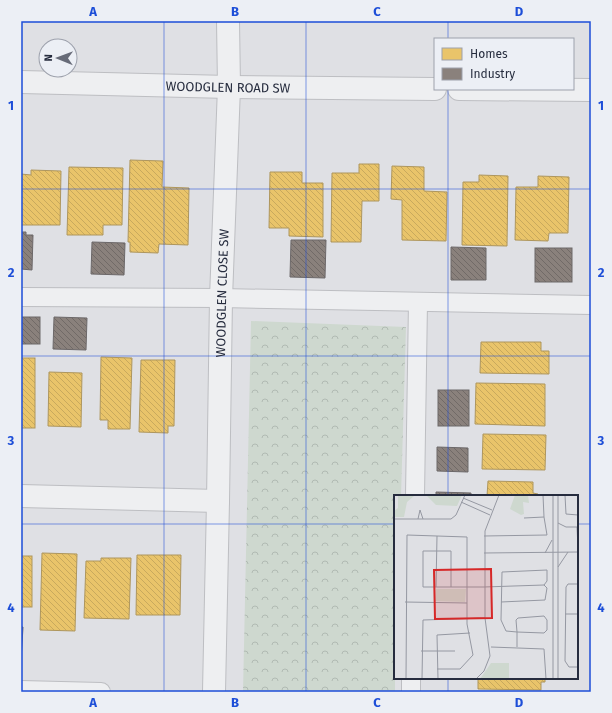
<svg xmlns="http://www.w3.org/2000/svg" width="612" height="713" font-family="'Fira Sans',sans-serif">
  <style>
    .park { fill: url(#park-crowns) }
    .homes { fill: url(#homes-back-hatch); stroke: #ae965d }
    .industry { fill: url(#industry-back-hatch); stroke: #6c6869 }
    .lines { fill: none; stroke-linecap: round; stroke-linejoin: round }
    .service-casing { stroke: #bdbec2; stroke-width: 20 }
    .minor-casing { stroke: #bdbec2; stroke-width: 24 }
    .service { stroke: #eeeff1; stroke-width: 18 }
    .minor { stroke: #eeeff1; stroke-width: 22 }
    .grid { fill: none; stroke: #1d4ed8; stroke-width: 1; stroke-opacity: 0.55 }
    .labels { text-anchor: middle; stroke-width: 4; stroke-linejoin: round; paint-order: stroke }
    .street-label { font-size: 13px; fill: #262c3e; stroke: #eceff5 }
    .inset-road { fill: none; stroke: #9598a2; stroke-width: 1 }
    .view { fill: #d62828; fill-opacity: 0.15; stroke: #d62828; stroke-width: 2 }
    .inset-edge { fill: none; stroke: #262c3e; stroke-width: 2 }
    .neatline { fill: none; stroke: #1d4ed8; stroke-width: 1.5 }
    .grid-label { font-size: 13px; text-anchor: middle; font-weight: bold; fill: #1d4ed8 }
  </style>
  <defs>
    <pattern id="park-crowns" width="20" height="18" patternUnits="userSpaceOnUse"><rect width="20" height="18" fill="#ced8cf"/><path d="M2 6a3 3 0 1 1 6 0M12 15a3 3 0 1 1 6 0" fill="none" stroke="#b1bab3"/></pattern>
    <pattern id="homes-back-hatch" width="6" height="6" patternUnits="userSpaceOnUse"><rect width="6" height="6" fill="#e9c46a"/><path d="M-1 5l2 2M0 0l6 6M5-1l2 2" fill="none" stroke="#c8a95d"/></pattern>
    <pattern id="industry-back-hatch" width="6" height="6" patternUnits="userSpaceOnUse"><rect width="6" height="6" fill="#8a817c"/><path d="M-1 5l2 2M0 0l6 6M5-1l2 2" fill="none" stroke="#716a67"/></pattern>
  </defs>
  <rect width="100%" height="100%" fill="#dfe0e4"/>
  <path class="park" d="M251 321 406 327 401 496H395V692H243Z"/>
  <g class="homes">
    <path d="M130 160 163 161 162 187 189 188 188 245 159 244 158 253 130 252V242H128Z"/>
    <path d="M359 164H379V201H362L361 242H331L332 173H359Z"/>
    <path d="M392 166 424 167V191L447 192 446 241 402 240V200L391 199Z"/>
    <path d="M69 167 123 168 122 225H103V235H67Z"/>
    <path d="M31 170 61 171 60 225H21V174L31 175Z"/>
    <path d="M270 172H302V183H323V237L289 236V228H269Z"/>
    <path d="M479 175 508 176 507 246 462 245 463 182H479Z"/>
    <path d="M538 176 569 177 568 233H549L548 241 515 240 516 187H538Z"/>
    <path d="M481 342H541V351H549V374L480 373Z"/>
    <path d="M101 357 132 358 130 429H108V420H100Z"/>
    <rect x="21" y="358" width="14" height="70"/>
    <path d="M141 360H175L174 426H168V433L139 432Z"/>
    <path d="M49 372 82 373 81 427 48 426Z"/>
    <path d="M476 383 545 384V426L475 424Z"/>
    <path d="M483 434 546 435 545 470 482 469Z"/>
    <path d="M488 481 533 482V493L538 494V496H487Z"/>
    <path d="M42 553 77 554 75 631 40 630Z"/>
    <path d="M137 555H181L180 615H136Z"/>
    <rect x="21" y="556" width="11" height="51"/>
    <path d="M101 558H131L129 619 84 618 86 561H101Z"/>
    <path d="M478 678H545V682H541V690L478 689Z"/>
  </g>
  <g class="industry">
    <path d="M21 232H26V235H33L32 270 21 269Z"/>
    <path d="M291 240H326L325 278 290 277Z"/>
    <path d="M92 242 125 243 124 275 91 274Z"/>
    <path d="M451 247 486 248V280H451Z"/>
    <rect x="535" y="248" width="37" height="34"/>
    <rect x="21" y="317" width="19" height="27"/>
    <path d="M54 317 87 318 86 350 53 349Z"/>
    <rect x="438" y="390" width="31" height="36"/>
    <path d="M437 447 468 448V472L437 471Z"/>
    <path d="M436 492 471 493V496H436Z"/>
    <path d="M21 627H23L21 660Z"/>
  </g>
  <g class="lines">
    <g class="service-casing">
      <g id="service">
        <path d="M21 297 221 298 591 305"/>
        <path d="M415 496 418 302"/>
        <path d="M21 690 101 692"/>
        <path d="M411 692V678"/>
      </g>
    </g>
    <g class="minor-casing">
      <g id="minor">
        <path id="s1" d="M21 82 229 87 435 89"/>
        <path d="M459 89 591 90"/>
        <path d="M21 496 218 501"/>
        <path id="s2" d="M214 692 218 501 221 298 229 87 228 21"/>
      </g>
    </g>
    <use href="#service" class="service"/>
    <use href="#minor" class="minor"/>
  </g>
  <path class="grid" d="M164 21V692M306 21V692M448 21V39M448 89V496M21 189H591M21 356H591M21 524H395M577 524H591M448 678V692"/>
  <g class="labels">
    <g class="street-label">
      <text dy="5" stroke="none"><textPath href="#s1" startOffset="207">WOODGLEN ROAD SW</textPath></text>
      <text dy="5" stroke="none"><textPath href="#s2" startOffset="399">WOODGLEN CLOSE SW</textPath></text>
    </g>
  </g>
  <g transform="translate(394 495)">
    <rect width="184" height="184" fill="#dfe0e4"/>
    <path d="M4 0H68L63 11 42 10 33 1H20L13 7 10 22H0V16L4 13ZM121 0H134L135 8 129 7 130 19 127 20 116 14ZM42 94H72L71 107 41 106ZM97 168H115V184H86Z" fill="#ced8cf"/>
    <path class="inset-road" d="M171 0 172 19 184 20M69 3 98 15M67 7 96 20M130 23 150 22 149 0M0 24H57L62 20 71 0M24 24 26 15 29 24M164 28 172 32H183L184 53M90 41 153 40 150 22M90 58 184 57M151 58 158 45M164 72 174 57M184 89H174L172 92 171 166 175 172H184M42 92 43 41M57 92V56H29V92H90L150 90M11 107 73 108M107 107 151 105 153 93 150 90M171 119H184M97 152 150 154 152 184M123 152V137L122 125 124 123 150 121 153 125V135L150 138 123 137 112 136 107 125 108 77 153 75V86L150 90M27 156H61M12 184 13 40 73 42V129L79 160 66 174H43M28 184 29 125 91 123M44 184 43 140 76 138M82 184 90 176 96 161 91 123V36L105 0M159 184V0M164 184V0"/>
    <path class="view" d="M97 74 98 123 41 124 40 75Z"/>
    <rect width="184" height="184" class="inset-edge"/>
  </g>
  <rect width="612" height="713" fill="none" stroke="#eceff5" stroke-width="44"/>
  <rect x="434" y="38" width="140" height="52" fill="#eceff5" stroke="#9da1ac"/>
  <rect x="442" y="48" width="20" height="12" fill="#e9c46a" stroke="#9da1ac"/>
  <text x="470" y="58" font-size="12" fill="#262c3e">Homes</text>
  <rect x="442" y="68" width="20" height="12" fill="#8a817c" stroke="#9da1ac"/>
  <text x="470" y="78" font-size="12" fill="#262c3e">Industry</text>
  <g transform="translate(58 58) rotate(271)"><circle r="19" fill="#eceff5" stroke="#9da1ac"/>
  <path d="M0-3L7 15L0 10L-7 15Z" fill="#676b78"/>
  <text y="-6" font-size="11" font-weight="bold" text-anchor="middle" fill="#262c3e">N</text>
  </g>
  <rect x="22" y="22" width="568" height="669" class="neatline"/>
  <g class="grid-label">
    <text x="93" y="16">A</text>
    <text x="235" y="16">B</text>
    <text x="377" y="16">C</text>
    <text x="519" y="16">D</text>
    <text x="11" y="110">1</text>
    <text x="601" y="110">1</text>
    <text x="11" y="277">2</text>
    <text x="601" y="277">2</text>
    <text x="11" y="445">3</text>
    <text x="601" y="445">3</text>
    <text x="11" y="612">4</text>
    <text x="601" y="612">4</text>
    <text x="93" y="707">A</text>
    <text x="235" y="707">B</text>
    <text x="377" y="707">C</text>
    <text x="519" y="707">D</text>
  </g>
</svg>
